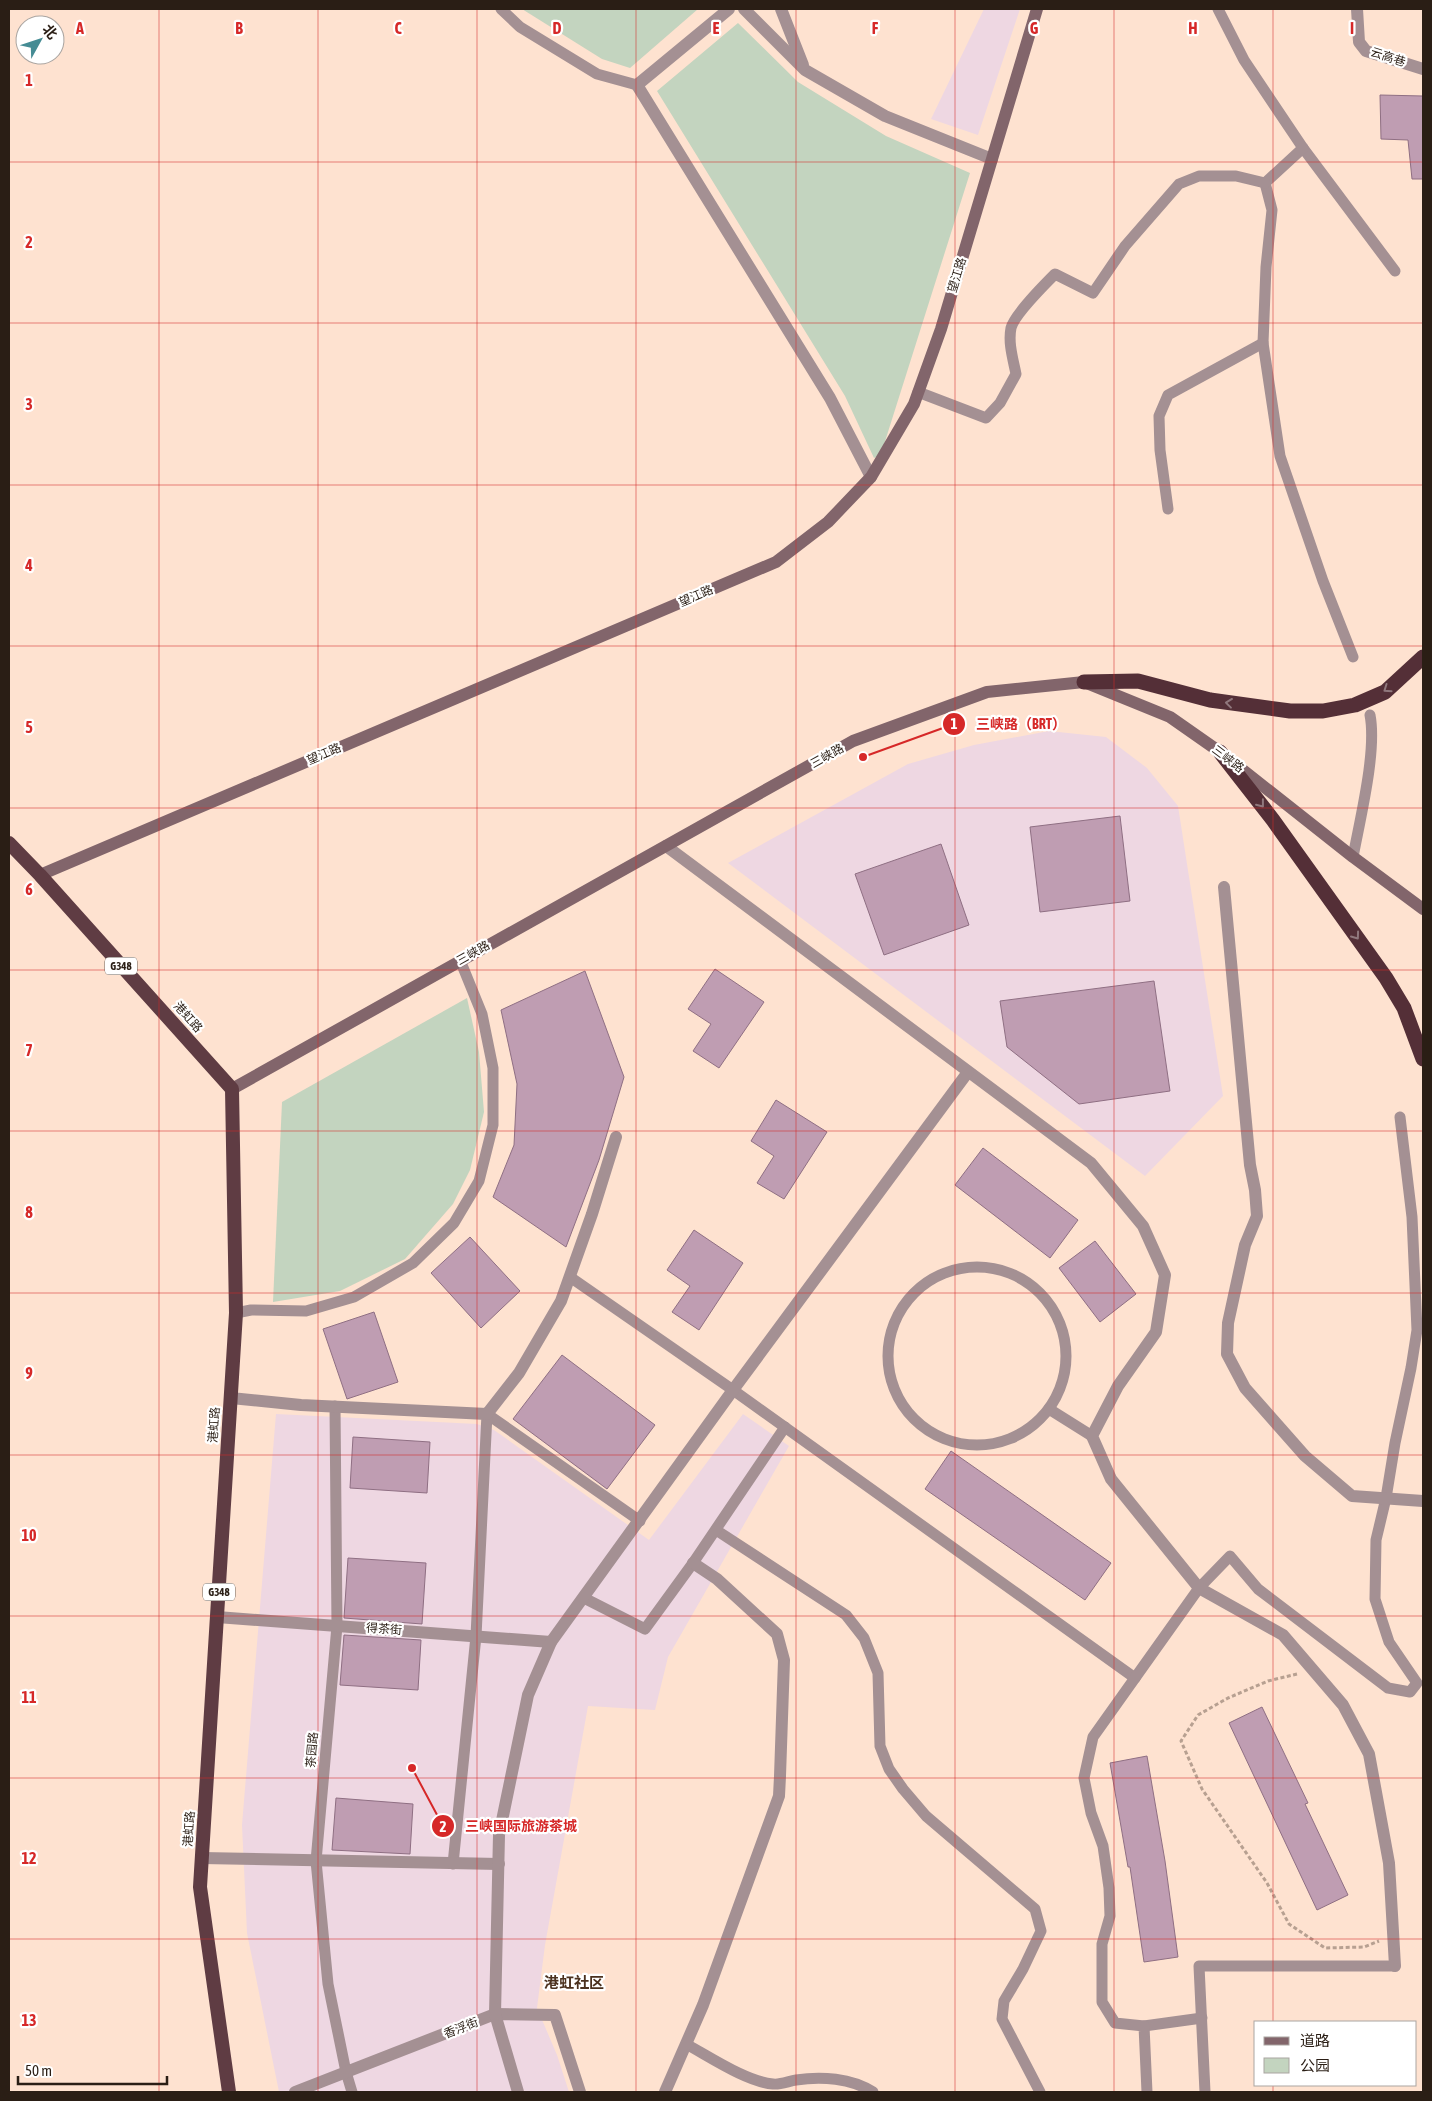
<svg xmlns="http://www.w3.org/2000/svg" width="1432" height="2101" font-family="'Asap Condensed','Noto Sans SC',sans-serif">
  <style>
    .commercial { fill: #eed7e2 }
    .green { fill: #c3d4bf }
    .building { fill: #bf9db2; stroke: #8f6f83 }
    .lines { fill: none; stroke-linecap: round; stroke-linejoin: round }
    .path { stroke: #b7a091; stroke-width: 3; stroke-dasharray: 4 2.5; stroke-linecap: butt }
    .service { stroke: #a49093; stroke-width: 11 }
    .minor { stroke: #a49093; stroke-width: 12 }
    .tertiary { stroke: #a49093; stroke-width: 12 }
    .secondary { stroke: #82656b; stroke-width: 12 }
    .trunk { stroke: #5f3c43; stroke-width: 14 }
    .motorway { stroke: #542f37; stroke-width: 15 }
    .oneway { stroke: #90787d }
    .grid { fill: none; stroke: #d62828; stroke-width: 1; stroke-opacity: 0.55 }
    .labels { text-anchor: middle; stroke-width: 4.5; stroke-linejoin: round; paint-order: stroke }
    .shield { fill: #fff; stroke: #6a625b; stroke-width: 1 }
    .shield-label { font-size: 11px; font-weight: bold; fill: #2a1e15 }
    .street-label { font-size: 12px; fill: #2a1e15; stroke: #fff }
    .quarter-label { font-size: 15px; font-weight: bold; fill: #4b311e; stroke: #fff }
    .grid-label { font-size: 16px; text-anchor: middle; font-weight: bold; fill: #d62828; stroke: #fff; stroke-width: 4.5; stroke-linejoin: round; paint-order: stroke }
    .leader { fill: none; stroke: #d62828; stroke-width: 2 }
    .callout-dot { fill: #d62828; stroke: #fff; stroke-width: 2 }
    .mark-label { font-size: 15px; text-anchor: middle; font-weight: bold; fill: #fff }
    .callout-label { font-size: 14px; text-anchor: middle; font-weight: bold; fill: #d62828; stroke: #fff; stroke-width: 4.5; stroke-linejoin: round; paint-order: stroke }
  </style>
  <rect width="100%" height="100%" fill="#fee2d0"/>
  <g class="commercial">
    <path d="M984 9H1020L978 135 931 119Z"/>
    <path d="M1049 731 1106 737 1147 768 1178 806 1223 1096 1145 1176 728 863 908 764 974 745Z"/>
    <path d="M276 1414 477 1424 494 1430 649 1540 743 1414 789 1446 668 1657 655 1710 588 1706 545 1945 537 2008 557 2055 569 2092H279L247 1933 242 1825Z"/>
  </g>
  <g class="green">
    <path d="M522 9H698L630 68 602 59Z"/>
    <path d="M738 23 798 82 886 136 970 173 881 454 874 458 845 396 657 91Z"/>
    <path d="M467 998 479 1052 484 1112 470 1170 453 1204 405 1259 340 1291 273 1302 282 1102Z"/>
  </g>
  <g class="building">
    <path d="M1380 95 1423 96V179H1412L1408 140 1381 139Z"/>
    <path d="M1120 816 1130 901 1040 912 1030 827Z"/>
    <path d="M941 844 969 925 884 955 855 874Z"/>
    <path d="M715 969 764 1002 719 1068 693 1051 711 1024 688 1009Z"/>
    <path d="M585 971 624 1077 599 1160 566 1247 493 1197 514 1145 517 1084 501 1010Z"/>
    <path d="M1154 981 1170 1091 1079 1104 1007 1047 1000 1001Z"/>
    <path d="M776 1100 827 1132 784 1199 757 1183 774 1156 751 1141Z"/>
    <path d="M983 1148 1078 1220 1050 1258 955 1185Z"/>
    <path d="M694 1230 743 1263 699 1330 672 1312 690 1286 667 1270Z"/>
    <path d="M470 1237 520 1291 481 1328 431 1273Z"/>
    <path d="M1095 1241 1136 1294 1100 1322 1059 1268Z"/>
    <path d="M374 1312 398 1382 347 1399 323 1329Z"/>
    <path d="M562 1355 655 1425 607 1489 513 1419Z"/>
    <path d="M353 1437 430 1442 427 1493 350 1488Z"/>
    <path d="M951 1451 1111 1563 1085 1600 925 1489Z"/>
    <path d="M348 1558 426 1563 422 1624 344 1618Z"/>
    <path d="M344 1635 421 1640 418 1690 340 1685Z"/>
    <path d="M1262 1707 1308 1803 1305 1804 1348 1895 1317 1910 1229 1723Z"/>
    <path d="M1147 1756 1165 1861 1178 1957 1144 1962 1130 1867H1128L1110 1763Z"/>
    <path d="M336 1798 413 1804 410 1854 332 1850Z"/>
  </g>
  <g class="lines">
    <path class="path" d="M1297 1674 1268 1681 1228 1698 1198 1715 1181 1741 1202 1789 1267 1883 1289 1924 1325 1948 1364 1947 1379 1941"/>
    <g class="service">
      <path d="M501 9 520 27 597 74 637 85"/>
      <path d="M1218 9 1244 60 1303 148 1395 271"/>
      <path d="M1303 148 1265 183 1272 210 1266 267 1263 343 1280 456 1323 581 1353 657"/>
      <path d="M918 392 986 418 1000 403 1016 374C1013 359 1008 343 1011 328 1014 315 1045 284 1055 274L1093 293 1125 246 1179 184 1199 176H1236L1265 183"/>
      <path d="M1168 509 1160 450 1159 416 1168 395 1263 343"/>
      <path d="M1353 857C1360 819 1377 751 1370 715"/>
      <circle cx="977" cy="1356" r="89"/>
      <path d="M570 1277 733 1390 1135 1678"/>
      <path d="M236 1313 251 1310 306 1311 354 1297 413 1263 454 1223 479 1181 493 1125V1068L482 1014 460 960"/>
      <path d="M335 1406 337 1626 316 1861 328 1984 346 2072 352 2092"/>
      <path d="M1049 1409 1092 1436"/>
      <path d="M487 1414 640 1521"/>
      <path d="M716 1530 846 1615 864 1638 878 1673 880 1746 889 1769 903 1789 926 1816 1035 1909 1041 1931 1023 1969 1004 2001 1002 2019 1040 2092"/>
      <path d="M584 1598 645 1629 693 1563 785 1427"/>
      <path d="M453 1864 476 1636 487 1414"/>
      <path d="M1144 2026 1202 2018"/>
      <path d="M686 2044C710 2057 747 2082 773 2084 780 2085 789 2081 796 2080 821 2076 851 2078 873 2092"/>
      <path d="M1147 2092 1144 2026 1115 2023 1102 2002V1944L1110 1916 1109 1888 1103 1846 1091 1813 1084 1778 1093 1737 1199 1588 1230 1556 1258 1589 1388 1688 1410 1692 1417 1683 1389 1642 1375 1599 1376 1540 1386 1498 1395 1443 1411 1368 1417 1330 1412 1217 1400 1117"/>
      <path d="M1205 2092 1199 1966H1395"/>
    </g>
    <g class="minor">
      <path d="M729 9 637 85 830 398 871 477"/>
      <path d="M744 9 805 70 885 116 992 159"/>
      <path d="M781 9 803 65"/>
      <path d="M666 846 1091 1163 1143 1226 1165 1275 1156 1332 1118 1386 1092 1436 1111 1479 1199 1588 1283 1635 1343 1705 1369 1754 1389 1863 1395 1966"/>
      <path d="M1224 887 1250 1165 1255 1190 1257 1216 1245 1245 1228 1323 1227 1354 1245 1388 1305 1456 1352 1496 1423 1501"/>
      <path d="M231 1398 301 1405 487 1414 519 1373 561 1301 592 1214 616 1137"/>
      <path d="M217 1617 551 1642"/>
      <path d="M202 1858 499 1864"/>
      <path d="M295 2092 495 2014 555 2015 580 2092"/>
      <path d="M518 2092 495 2014 499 1835 528 1695 551 1642 733 1390 968 1072"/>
      <path d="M665 2092 703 2005 779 1796 780 1776 784 1660 777 1634 717 1579 693 1563"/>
    </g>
    <path class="tertiary" d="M1357 9 1359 42 1366 51 1423 69"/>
    <g class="secondary">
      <path d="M40 875 776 562 828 522 871 477 914 404 941 329 1037 9"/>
      <path d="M232 1089 853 741 987 692 1084 682 1170 717 1220 752 1353 857 1423 909"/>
    </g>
    <path class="trunk" d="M9 843 40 875 232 1089 236 1313 200 1887 229 2092"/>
    <g class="motorway">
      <path d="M1084 682 1138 681 1210 700 1290 711H1323L1355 705 1385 692 1423 657"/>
      <path d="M1220 752 1273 820 1386 978 1404 1008 1423 1059"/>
    </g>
  </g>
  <defs><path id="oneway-chevron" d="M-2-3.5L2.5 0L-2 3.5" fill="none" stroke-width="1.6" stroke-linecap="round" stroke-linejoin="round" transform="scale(1.25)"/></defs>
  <g class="oneway">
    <use href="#oneway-chevron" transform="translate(1387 689) rotate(145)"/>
    <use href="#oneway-chevron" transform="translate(1229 703) rotate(-173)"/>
    <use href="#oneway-chevron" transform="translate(1261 804) rotate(52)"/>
    <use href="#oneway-chevron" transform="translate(1356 936) rotate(54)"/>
  </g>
  <path class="grid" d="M159 9V2092M318 9V2092M477 9V2092M636 9V2092M796 9V2092M955 9V2092M1114 9V2092M1273 9V2022M9 162H1423M9 323H1423M9 485H1423M9 646H1423M9 808H1423M9 970H1423M9 1131H1423M9 1293H1423M9 1455H1423M9 1616H1423M9 1778H1423M9 1939H1423M1273 2085V2092"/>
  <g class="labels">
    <g class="shield">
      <rect x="105" y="957.5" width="32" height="17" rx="4"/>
      <rect x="203" y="1583.5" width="32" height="17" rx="4"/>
    </g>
    <g class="shield-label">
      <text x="121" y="970">G348</text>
      <text x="219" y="1596">G348</text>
    </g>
    <g class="street-label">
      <text transform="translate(1388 57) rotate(18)" y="4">云高巷</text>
      <text transform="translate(957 275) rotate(-73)" y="4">望江路</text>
      <text transform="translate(696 596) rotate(-23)" y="4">望江路</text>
      <text transform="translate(324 754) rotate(-23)" y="4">望江路</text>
      <text transform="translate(827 756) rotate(-29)" y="4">三峡路</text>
      <text transform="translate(1228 759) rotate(37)" y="4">三峡路</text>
      <text transform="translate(473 953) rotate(-29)" y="4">三峡路</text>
      <text transform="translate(188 1017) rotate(48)" y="4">港虹路</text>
      <text transform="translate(214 1425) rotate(-86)" y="4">港虹路</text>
      <text transform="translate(384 1629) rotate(4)" y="4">得茶街</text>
      <text transform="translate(312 1750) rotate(-85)" y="4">茶园路</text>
      <text transform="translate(189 1829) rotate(-86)" y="4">港虹路</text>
      <text transform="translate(461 2028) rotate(-21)" y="4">香浮街</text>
    </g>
    <g class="quarter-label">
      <text x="574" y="1988">港虹社区</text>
    </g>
  </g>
  <g class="grid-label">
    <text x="80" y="34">A</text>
    <text x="239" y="34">B</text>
    <text x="398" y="34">C</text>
    <text x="557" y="34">D</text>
    <text x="716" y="34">E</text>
    <text x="875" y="34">F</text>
    <text x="1034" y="34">G</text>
    <text x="1193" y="34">H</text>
    <text x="1352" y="34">I</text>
    <text x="29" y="86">1</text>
    <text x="29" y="248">2</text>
    <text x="29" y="410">3</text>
    <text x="29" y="571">4</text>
    <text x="29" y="733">5</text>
    <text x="29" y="895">6</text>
    <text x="29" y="1056">7</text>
    <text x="29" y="1218">8</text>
    <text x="29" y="1379">9</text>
    <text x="29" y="1541">10</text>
    <text x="29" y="1703">11</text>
    <text x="29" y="1864">12</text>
    <text x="29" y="2026">13</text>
  </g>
  <path class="leader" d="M863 757L954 724M412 1768L443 1826"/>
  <g class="callout-dot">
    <circle cx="863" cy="757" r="5"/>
    <circle cx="412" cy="1768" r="5"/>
    <circle cx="954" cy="724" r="12"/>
    <circle cx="443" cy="1826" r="12"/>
  </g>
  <g class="mark-label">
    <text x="954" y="729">1</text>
    <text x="443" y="1832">2</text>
  </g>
  <g class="callout-label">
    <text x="1021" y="729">三峡路（BRT）</text>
    <text x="521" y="1831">三峡国际旅游茶城</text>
  </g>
  <rect width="1432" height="2101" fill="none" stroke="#2a1e15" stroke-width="20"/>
  <rect x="1254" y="2021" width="162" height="65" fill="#ffffff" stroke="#aaa5a1"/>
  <rect x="1264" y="2037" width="25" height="8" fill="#82656b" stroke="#aaa5a1"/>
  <text x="1300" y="2046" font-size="15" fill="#2a1e15">道路</text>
  <rect x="1264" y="2058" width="25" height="15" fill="#c3d4bf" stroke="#aaa5a1"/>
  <text x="1300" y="2071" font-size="15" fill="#2a1e15">公园</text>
  <g transform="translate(40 40) rotate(50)"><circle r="24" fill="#ffffff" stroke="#aaa5a1"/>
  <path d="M0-4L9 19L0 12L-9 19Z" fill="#458c94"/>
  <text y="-8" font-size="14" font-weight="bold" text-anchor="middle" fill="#2a1e15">北</text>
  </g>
  <path d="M18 2076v8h149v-8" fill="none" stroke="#2a1e15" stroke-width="2.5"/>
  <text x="25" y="2076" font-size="15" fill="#2a1e15" stroke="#ffffff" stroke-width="4" paint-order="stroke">50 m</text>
</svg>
